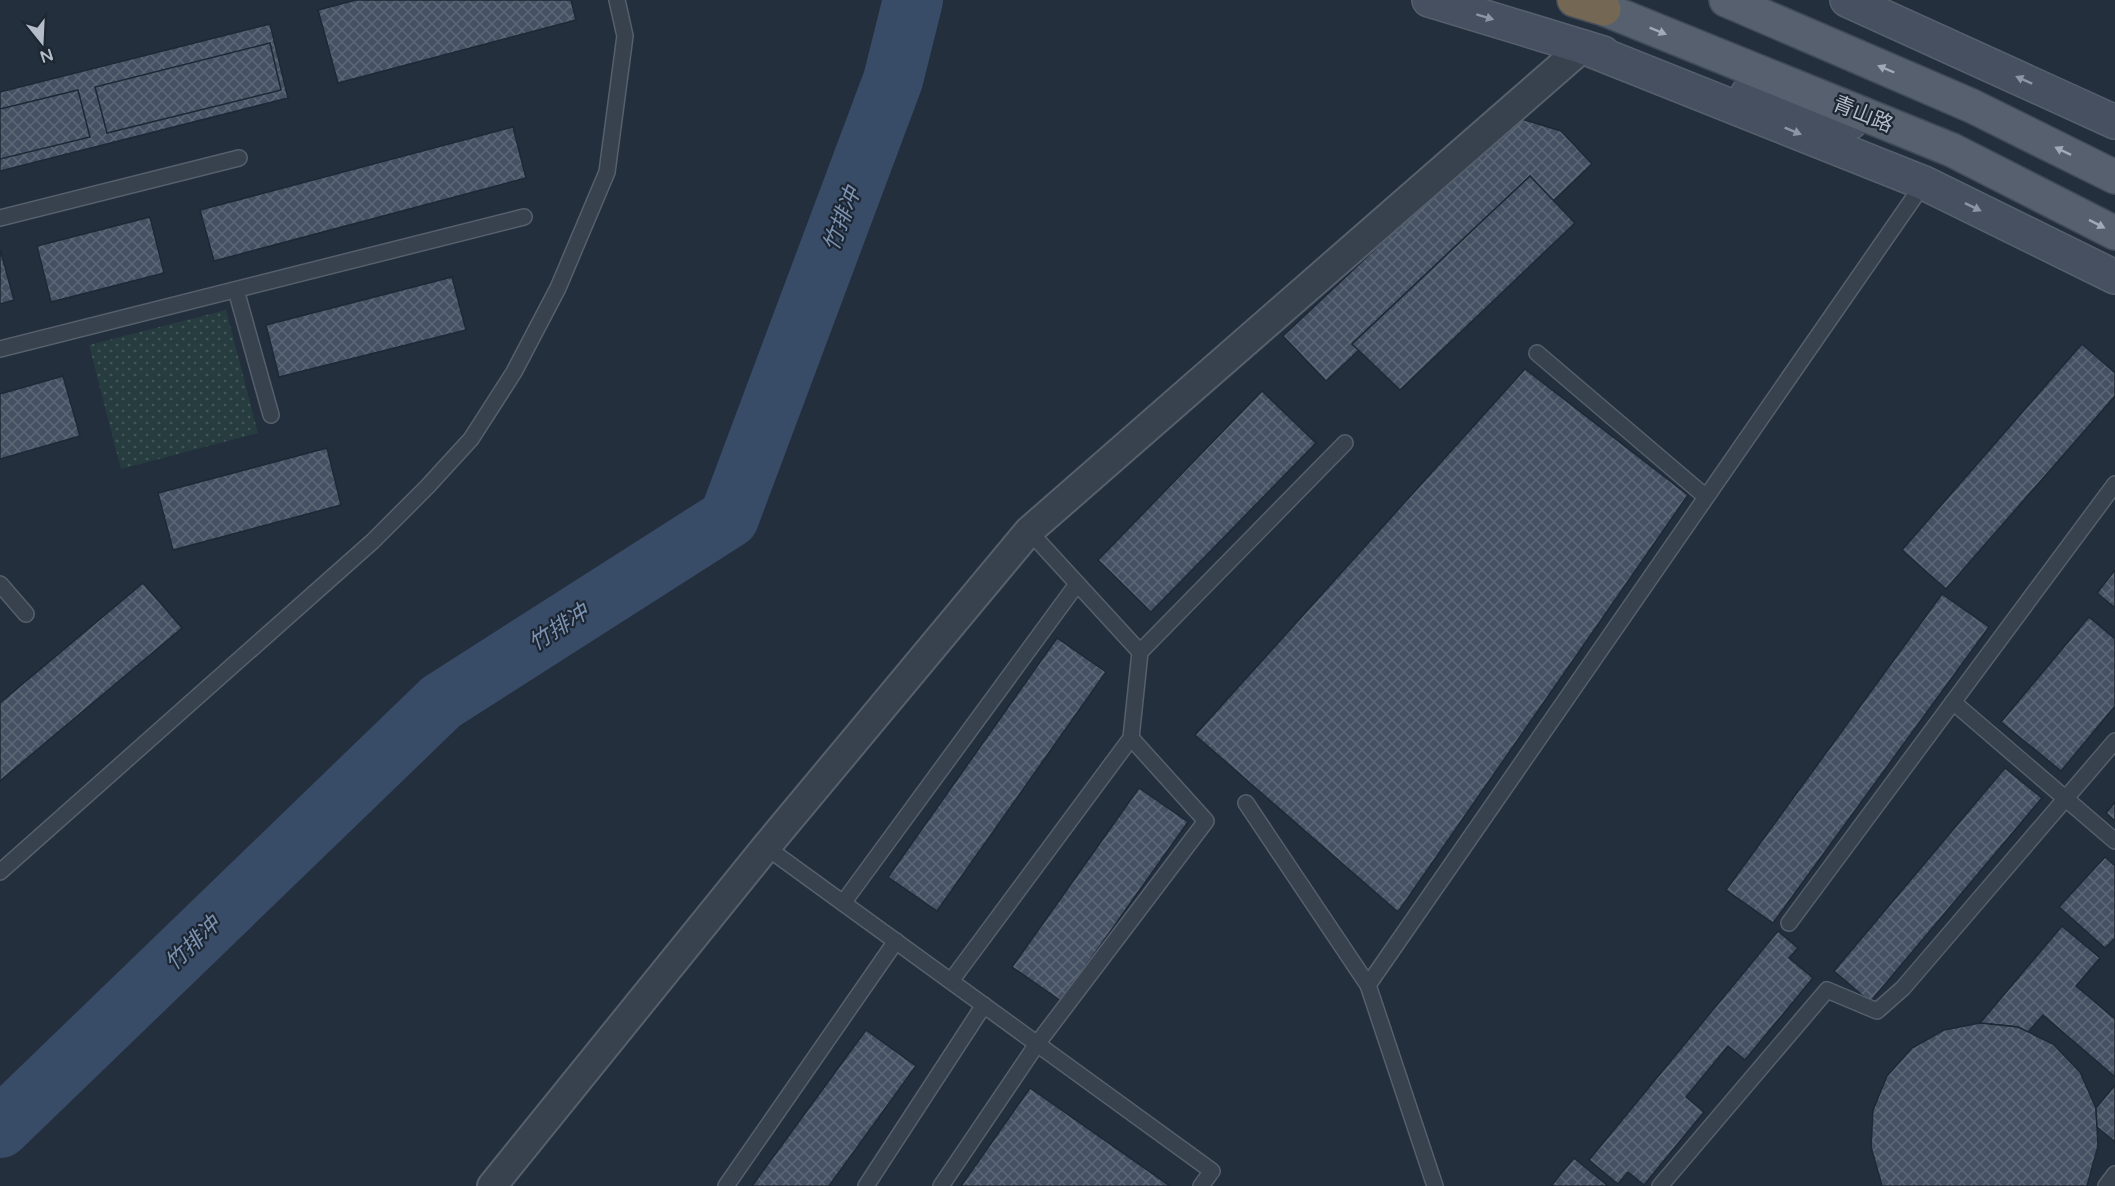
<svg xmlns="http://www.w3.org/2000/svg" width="2115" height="1186" font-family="'Varela Round','Noto Sans SC',sans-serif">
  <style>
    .green { fill: url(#green-dots) }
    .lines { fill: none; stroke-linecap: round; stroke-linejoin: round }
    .river { stroke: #394c67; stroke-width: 60 }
    .building { fill: url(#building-cross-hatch); stroke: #1f2835; stroke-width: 1.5 }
    .lane-casing { stroke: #565f6c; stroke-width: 18 }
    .street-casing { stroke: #565f6c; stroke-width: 32 }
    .secondary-casing { stroke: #565f6c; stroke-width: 36 }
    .primary-casing { stroke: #414a57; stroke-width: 36 }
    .highway-casing { stroke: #434c59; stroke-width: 36 }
    .lane { stroke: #38414e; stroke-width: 15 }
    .street { stroke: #38414e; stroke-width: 28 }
    .secondary { stroke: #465061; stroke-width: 33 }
    .primary { stroke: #56606e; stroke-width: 33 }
    .highway { stroke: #746855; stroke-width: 33 }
    .oneway { fill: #8e96a5 }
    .oneway2 { fill: #a1aab7 }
    .labels { text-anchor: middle; stroke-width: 4.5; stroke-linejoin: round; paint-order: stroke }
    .street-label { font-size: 21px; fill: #b4bcc9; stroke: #1d2633 }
    .water-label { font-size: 22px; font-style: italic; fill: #7c92b1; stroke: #1d2633 }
  </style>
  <defs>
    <pattern id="green-dots" width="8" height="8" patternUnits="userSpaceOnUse" patternTransform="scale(1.5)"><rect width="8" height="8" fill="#263c3f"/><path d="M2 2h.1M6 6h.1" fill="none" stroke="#435659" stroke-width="1.8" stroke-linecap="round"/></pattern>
    <pattern id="building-cross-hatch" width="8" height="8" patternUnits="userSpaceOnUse" patternTransform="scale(1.5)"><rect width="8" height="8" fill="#455162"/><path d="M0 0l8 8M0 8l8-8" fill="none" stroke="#5d6877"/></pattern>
  </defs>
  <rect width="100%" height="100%" fill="#242f3e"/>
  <path class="green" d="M226 310 258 433 121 469 89 345Z"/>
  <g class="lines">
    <path class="river" d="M0 1128 441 702 729 518 893 80 913 0"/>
  </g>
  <g class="building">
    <path d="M356 0H571L576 20 338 83 318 10Z"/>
    <path d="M270 24 288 98 0 171V92Z"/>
    <path d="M270 43 281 90 107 133 95 87Z"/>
    <path d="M78 90 90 137 0 159V109Z"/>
    <path d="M1515 117 1561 131 1592 164 1553 201 1530 176 1352 344 1359 350 1326 381 1283 336Z"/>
    <path d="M513 127 526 178 214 261 200 210Z"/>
    <path d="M1530 176 1575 223 1400 390 1352 344Z"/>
    <path d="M150 217 164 273 51 302 37 246Z"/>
    <path d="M0 249 14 300 0 304Z"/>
    <path d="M452 277 466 330 279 377 266 325Z"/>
    <path d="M2082 344 2115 373V396L1946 589 1902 550Z"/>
    <path d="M1525 369 1688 495 1398 912 1195 735Z"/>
    <path d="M63 376 80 436 0 459V394Z"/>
    <path d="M1262 391 1316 443 1151 612 1098 560Z"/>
    <path d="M327 448 341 505 173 550 158 493Z"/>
    <path d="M2115 570V608L2097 593Z"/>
    <path d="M143 583 182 628 0 781V703Z"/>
    <path d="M1942 594 1989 627 1773 923 1726 890Z"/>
    <path d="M2089 617 2115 639V706L2061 771 2001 722Z"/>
    <path d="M1057 638 1106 672 937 911 888 877Z"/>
    <path d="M2005 768 2042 798 1870 1002 1834 971Z"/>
    <path d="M1139 788 1188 822 1061 1001 1012 967Z"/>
    <path d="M2115 802V821L2106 813Z"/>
    <path d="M2105 857 2115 866V938L2105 948 2059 907Z"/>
    <path d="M2062 926 2100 958 2076 986 2115 1019V1077L2043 1015 2028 1032 2018 1027 1980 1023Z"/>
    <path d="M1778 931 1798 948 1789 958 1813 978 1745 1060 1728 1046 1686 1097 1704 1112 1644 1185 1628 1172 1618 1184 1589 1160Z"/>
    <path d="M1980 1023 2018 1027 2053 1044 2080 1072 2096 1108 2098 1146 2087 1186H1882L1871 1147 1873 1110 1887 1076 1912 1048 1944 1030Z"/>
    <path d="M866 1030 916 1066 829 1186H752Z"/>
    <path d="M2115 1085V1142L2097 1127 2096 1108Z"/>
    <path d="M1030 1088 1170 1186H961Z"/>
    <path d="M1574 1158 1608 1186H1551Z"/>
  </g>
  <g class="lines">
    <g class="lane-casing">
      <g id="lane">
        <path d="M0 218 239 158"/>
        <path d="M236 290 271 415"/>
        <path d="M0 349 524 217"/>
        <path d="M1537 353 1706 497"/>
        <path d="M1029 531 1140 652"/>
        <path d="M0 584 26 614"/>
        <path d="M1953 702 2115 841"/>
        <path d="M1131 738 1140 652 1345 443"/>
        <path d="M1246 803 1368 985 1435 1186"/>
        <path d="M766 847 1212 1171 1201 1186"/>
        <path d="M0 872 373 541 427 487 471 439 514 372 558 288 607 172 625 36 617 0"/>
        <path d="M843 903 1077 584"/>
        <path d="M1789 923 2115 484"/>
        <path d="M1368 985 1924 183"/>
        <path d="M726 1186 896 941"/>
        <path d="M866 1186 984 1005"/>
        <path d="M941 1186 1037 1044 1206 821 1131 738 951 981"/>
        <path d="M1660 1186 1827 990 1877 1011 1903 988 2115 741"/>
        <path d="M2106 1186 2115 1174"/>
      </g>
    </g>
    <g class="street-casing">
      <path id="street" d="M492 1186 766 847 1029 531 1583 47"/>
    </g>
    <g class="secondary-casing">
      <g id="secondary">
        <path d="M1429 0 1603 53"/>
        <path d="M1847 0 2115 122"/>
        <path d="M1583 47 1924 183 2115 277"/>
        <path d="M1748 93 1851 122"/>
      </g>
    </g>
    <g class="primary-casing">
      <g id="primary">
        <path d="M1726 0 1972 106 2115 177"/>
        <path d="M1604 9 1952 150 2115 233"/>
      </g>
    </g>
    <g class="highway-casing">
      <path id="highway" d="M1574 0 1604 9"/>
    </g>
    <use href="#lane" class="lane"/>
    <use href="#street" class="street"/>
    <use href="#secondary" class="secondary"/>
    <use href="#primary" class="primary"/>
    <use href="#highway" class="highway"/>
  </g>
  <defs><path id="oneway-solid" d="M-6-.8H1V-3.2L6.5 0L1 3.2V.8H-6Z" transform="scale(1.5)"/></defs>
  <g class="oneway">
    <use href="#oneway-solid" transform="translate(1485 17) rotate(17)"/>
    <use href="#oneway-solid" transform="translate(2024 80) rotate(-156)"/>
    <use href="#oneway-solid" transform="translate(1793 131) rotate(22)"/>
    <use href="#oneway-solid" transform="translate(1973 207) rotate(26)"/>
  </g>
  <g class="oneway2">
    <use href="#oneway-solid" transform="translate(1658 31) rotate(22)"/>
    <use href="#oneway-solid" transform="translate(1886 69) rotate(-157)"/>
    <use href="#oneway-solid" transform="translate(2063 151) rotate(-154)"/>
    <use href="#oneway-solid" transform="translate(2097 224) rotate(27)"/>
  </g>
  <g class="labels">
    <g class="street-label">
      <text transform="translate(1863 114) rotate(22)" y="7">青山路</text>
    </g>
    <g class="water-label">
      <text transform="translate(841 219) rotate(-69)" y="8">竹排冲</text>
      <text transform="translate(558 627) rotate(-33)" y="8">竹排冲</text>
      <text transform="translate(192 943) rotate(-44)" y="8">竹排冲</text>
    </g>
  </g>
  <g transform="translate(42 42) rotate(162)" stroke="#1d2633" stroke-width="4.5" paint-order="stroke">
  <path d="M0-4.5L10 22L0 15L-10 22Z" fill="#b4bcc9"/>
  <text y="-9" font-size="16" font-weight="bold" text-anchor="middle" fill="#b4bcc9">N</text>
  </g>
</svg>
